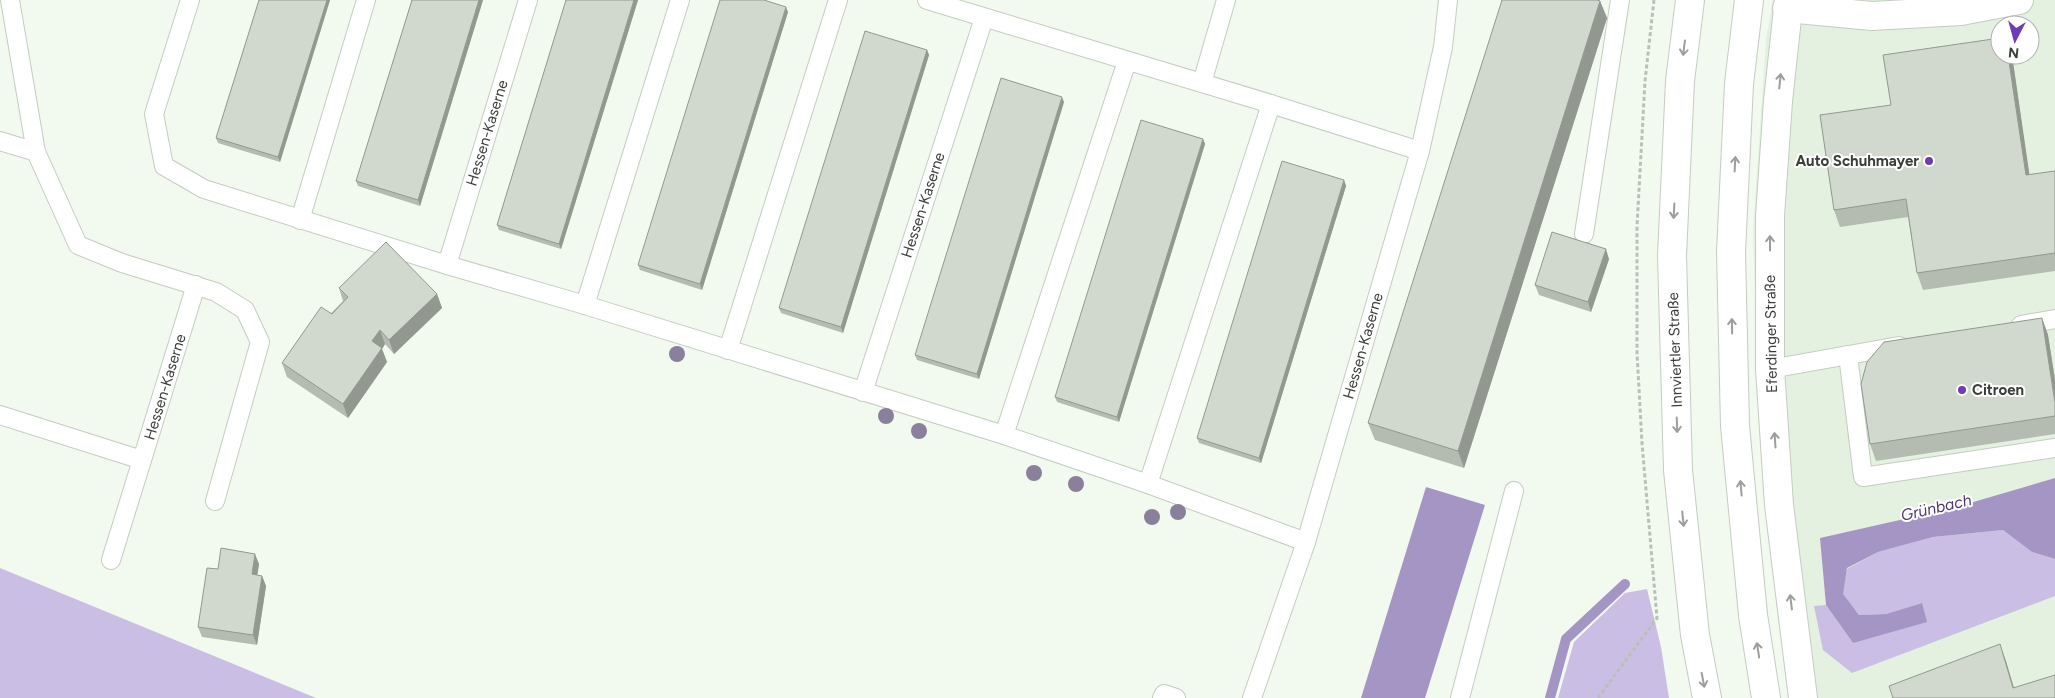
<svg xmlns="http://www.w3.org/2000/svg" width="2055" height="698" font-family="Figtree,sans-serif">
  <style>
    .built { fill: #e4f1e0; fill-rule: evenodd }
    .green { fill: #cabee4 }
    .water { fill: #a495c4 }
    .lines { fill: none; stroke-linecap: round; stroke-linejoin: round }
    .stream { stroke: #a495c4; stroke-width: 10 }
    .lane-casing { stroke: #c4ccc1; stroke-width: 20 }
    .street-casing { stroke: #c4ccc1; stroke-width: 30 }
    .primary-casing { stroke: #c4ccc1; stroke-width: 30 }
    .path { stroke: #bac0b7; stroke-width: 3; stroke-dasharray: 4 2.5; stroke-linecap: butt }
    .lane { stroke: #fff; stroke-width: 18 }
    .street { stroke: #fff; stroke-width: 28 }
    .primary { stroke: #fff; stroke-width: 28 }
    .tree { fill: #8a809b }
    .wall { fill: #b4bbb1 }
    .shaded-wall { fill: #929890 }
    .building { fill: #d1d9ce; stroke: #929890 }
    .oneway { stroke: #9c9e9c }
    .poi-dot { fill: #703cb3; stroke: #fff; stroke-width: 2 }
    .labels { text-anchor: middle; stroke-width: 4; stroke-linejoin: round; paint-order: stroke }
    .street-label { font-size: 15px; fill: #3a3e39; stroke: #fff }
    .poi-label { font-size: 15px; font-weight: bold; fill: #3a3e39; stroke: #fff; text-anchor: end }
    .water-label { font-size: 16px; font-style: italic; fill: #4d3671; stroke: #fff }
  </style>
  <rect width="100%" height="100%" fill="#f2faef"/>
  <path class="built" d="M1773 0H2055V698H1788L1770 543 1758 413 1753 231 1766 39ZM2000 25H2030V55H2000Z"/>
  <g class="green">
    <path d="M2003 530 2032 552 2055 559V596L1852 673 1823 650 1814 606 1826 605 1853 643 1922 603 1886 614 1859 615 1842 594 1847 569 1878 552 1933 537Z"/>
    <path d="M0 568 316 698H0Z"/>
    <path d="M1647 589 1661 647 1669 698H1558L1574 642 1625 593Z"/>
  </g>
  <g class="water">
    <path d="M2055 478V559L2032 552 2003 530 1933 537 1878 552 1847 568 1843 594 1859 615 1886 614 1922 603 1927 622 1853 643 1826 605 1820 538 1953 508Z"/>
    <path d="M1426 487 1485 505 1425 698H1361Z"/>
  </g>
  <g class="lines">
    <path class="stream" d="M1550 698 1566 639 1625 584"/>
    <g class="lane-casing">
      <g id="lane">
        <path d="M10 0 36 152 78 245 122 263 216 292 245 310 260 342 215 501"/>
        <path d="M190 0 154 114 164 166 204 189 447 265 585 305 1004 435 1148 484 1306 542"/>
        <path d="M927 0 1271 104 1420 151"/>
        <path d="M1202 83 1226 0"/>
        <path d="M0 141 36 152"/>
        <path d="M300 220 366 0"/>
        <path d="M1584 234 1620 0"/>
        <path d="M447 265 528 0"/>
        <path d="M585 305 680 0"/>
        <path d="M2021 325 2055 319"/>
        <path d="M728 350 838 0"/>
        <path d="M1848 355 1863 477 2055 448"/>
        <path d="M1770 369 1899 346"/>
        <path d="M863 392 984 18"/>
        <path d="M0 415 142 460 196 285"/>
        <path d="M1004 435 1127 61"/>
        <path d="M1148 484 1271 104"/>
        <path d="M111 560 142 460"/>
        <path d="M1162 698 1164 694 1176 698"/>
        <path d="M1252 698 1306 542 1420 151 1443 47 1448 0"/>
        <path d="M1460 698 1514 491"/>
      </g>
    </g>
    <g class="street-casing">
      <g id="street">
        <path d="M1789 0 1778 101 1770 216V369L1779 505 1803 698"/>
        <path d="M1787 8 1872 16 1961 11 2019 0"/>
      </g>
    </g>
    <g class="primary-casing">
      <g id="primary">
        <path d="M1690 0 1680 81 1672 256 1678 470 1695 635 1707 698"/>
        <path d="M1749 0 1739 84 1731 252 1735 426 1753 615 1766 698"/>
      </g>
    </g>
    <path class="path" d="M1598 698 1657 618 1642 443 1637 353V226L1645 81 1654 0"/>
    <use href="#lane" class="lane"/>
    <use href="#street" class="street"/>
    <use href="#primary" class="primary"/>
  </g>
  <g class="tree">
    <circle cx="677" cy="354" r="8"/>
    <circle cx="886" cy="416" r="8"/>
    <circle cx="919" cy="431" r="8"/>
    <circle cx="1034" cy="473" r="8"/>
    <circle cx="1076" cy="484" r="8"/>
    <circle cx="1178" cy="512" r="8"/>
    <circle cx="1152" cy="517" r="8"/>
  </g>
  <g class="wall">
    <path d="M259 0H330L280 162 218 143 216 138Z"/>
    <path d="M412 0H483L420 206 358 186 356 181Z"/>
    <path d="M566 0H638L561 249 499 230 497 225Z"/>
    <path d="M1600 1 1607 18 1464 468 1375 440 1368 423Z"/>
    <path d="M788 12 702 290 640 270 638 265Z"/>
    <path d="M927 50 929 55 843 333 781 313 779 308Z"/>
    <path d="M2000 55H2012L2029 175 2055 171V271L1923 290 1917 273 1908 217 1840 227 1834 210 1891 105Z"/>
    <path d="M1064 102 979 379 917 360 915 355Z"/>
    <path d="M1203 139 1205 144 1119 422 1057 402 1055 397Z"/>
    <path d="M1344 180 1346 186 1261 463 1199 443 1197 438Z"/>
    <path d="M1609 259 1591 312 1539 295 1535 285Z"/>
    <path d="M339 288 437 294 442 308 394 354 385 344 382 349 387 362 348 418 287 377 282 363 343 301Z"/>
    <path d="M2042 318 2048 335 2055 380V434L1876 461 1870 444Z"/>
    <path d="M259 564 257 575 262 576 266 586 257 645 202 637 198 627 218 569Z"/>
  </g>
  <g class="shaded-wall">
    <path d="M327 0H330L280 162 278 157Z"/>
    <path d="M479 0H483L420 206 418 200Z"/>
    <path d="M634 0H638L561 249 559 244Z"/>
    <path d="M1600 1 1607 18 1464 468 1458 451Z"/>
    <path d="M786 7 788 12 702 290 700 284Z"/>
    <path d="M927 50 929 55 843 333 841 327Z"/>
    <path d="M2008 55H2012L2032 192 2026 175Z"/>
    <path d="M1062 97 1064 102 979 379 977 374Z"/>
    <path d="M1203 139 1205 144 1119 422 1117 417Z"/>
    <path d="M1344 180 1346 186 1261 463 1259 458Z"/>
    <path d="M1606 249 1609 259 1591 312 1588 302Z"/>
    <path d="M437 294 442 308 394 354 389 340Z"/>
    <path d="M2042 318 2048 335 2055 380V403Z"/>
    <path d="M380 330 385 344 382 349 387 362 348 418 343 404 372 341Z"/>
    <path d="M255 554 259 564 256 584 252 574Z"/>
    <path d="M262 576 266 586 257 645 253 635Z"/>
    <path d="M2000 644 2006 661 2017 698 2013 688Z"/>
  </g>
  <g class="building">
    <path d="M259 0H327L278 157 216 138Z"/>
    <path d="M412 0H479L418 200 356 181Z"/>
    <path d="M566 0H634L559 244 497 225Z"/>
    <path d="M720 0H764L786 7 700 284 638 265Z"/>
    <path d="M1502 0H1597L1600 1 1458 451 1368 423Z"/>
    <path d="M865 31 927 50 841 327 779 308Z"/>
    <path d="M2000 38V55H2008L2026 175 2055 171V253L1917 273 1906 199 1834 210 1820 115 1891 105 1883 55Z"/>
    <path d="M1001 78 1062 97 977 374 915 355Z"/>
    <path d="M1141 120 1203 139 1117 417 1055 397Z"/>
    <path d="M1282 161 1344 180 1259 458 1197 438Z"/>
    <path d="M1552 232 1606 249 1588 302 1535 285Z"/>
    <path d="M386 242 437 294 389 340 380 330 372 341 382 348 343 404 282 363 321 307 332 314 348 297 339 288Z"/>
    <path d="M2042 318 2055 403V416L1870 444 1861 384 1867 362 1884 342Z"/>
    <path d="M221 548 255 554 252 574 262 576 253 635 198 627 207 568 218 569Z"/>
    <path d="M2000 644 2013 688 2055 675V698H1893L1889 686Z"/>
  </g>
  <defs><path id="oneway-shaft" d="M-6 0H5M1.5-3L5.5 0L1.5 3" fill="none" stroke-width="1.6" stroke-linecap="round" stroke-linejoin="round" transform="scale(1.25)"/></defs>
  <g class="oneway">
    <use href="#oneway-shaft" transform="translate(1684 48) rotate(97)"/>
    <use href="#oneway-shaft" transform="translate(1780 81) rotate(-84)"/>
    <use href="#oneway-shaft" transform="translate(1735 164) rotate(-87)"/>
    <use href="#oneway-shaft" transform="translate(1674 211) rotate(93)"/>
    <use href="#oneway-shaft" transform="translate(1770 243) rotate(-90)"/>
    <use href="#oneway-shaft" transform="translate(1732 326) rotate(-91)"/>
    <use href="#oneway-shaft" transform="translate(1677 425) rotate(88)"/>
    <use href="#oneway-shaft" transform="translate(1775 440) rotate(-94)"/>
    <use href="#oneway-shaft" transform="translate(1741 488) rotate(-95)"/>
    <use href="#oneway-shaft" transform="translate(1683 519) rotate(84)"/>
    <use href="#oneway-shaft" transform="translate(1791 602) rotate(-97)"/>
    <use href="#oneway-shaft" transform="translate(1758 650) rotate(-99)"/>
    <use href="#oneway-shaft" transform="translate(1703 680) rotate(79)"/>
  </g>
  <g class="poi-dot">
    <circle cx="1929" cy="161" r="5"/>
    <circle cx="1962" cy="390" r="5"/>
  </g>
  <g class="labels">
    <g class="street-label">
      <text transform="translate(487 133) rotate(-73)" y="5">Hessen-Kaserne</text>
      <text transform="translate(923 205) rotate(-72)" y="5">Hessen-Kaserne</text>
      <text transform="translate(1771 334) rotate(-91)" y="5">Eferdinger Straße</text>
      <text transform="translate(1363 346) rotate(-74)" y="5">Hessen-Kaserne</text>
      <text transform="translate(1675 350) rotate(-92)" y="5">Innviertler Straße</text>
      <text transform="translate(165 387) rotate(-73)" y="5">Hessen-Kaserne</text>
    </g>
    <g class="poi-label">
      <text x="1919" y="166">Auto Schuhmayer</text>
      <text x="1972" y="395" text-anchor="start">Citroen</text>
    </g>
    <g class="water-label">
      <text transform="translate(1936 507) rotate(-13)" y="6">Grünbach</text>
    </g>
  </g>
  <g transform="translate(2015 40) rotate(186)"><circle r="24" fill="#ffffff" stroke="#b0b2b0"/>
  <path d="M0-4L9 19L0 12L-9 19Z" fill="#703cb3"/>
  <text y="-8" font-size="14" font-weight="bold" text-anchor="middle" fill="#3a3e39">N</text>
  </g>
</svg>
